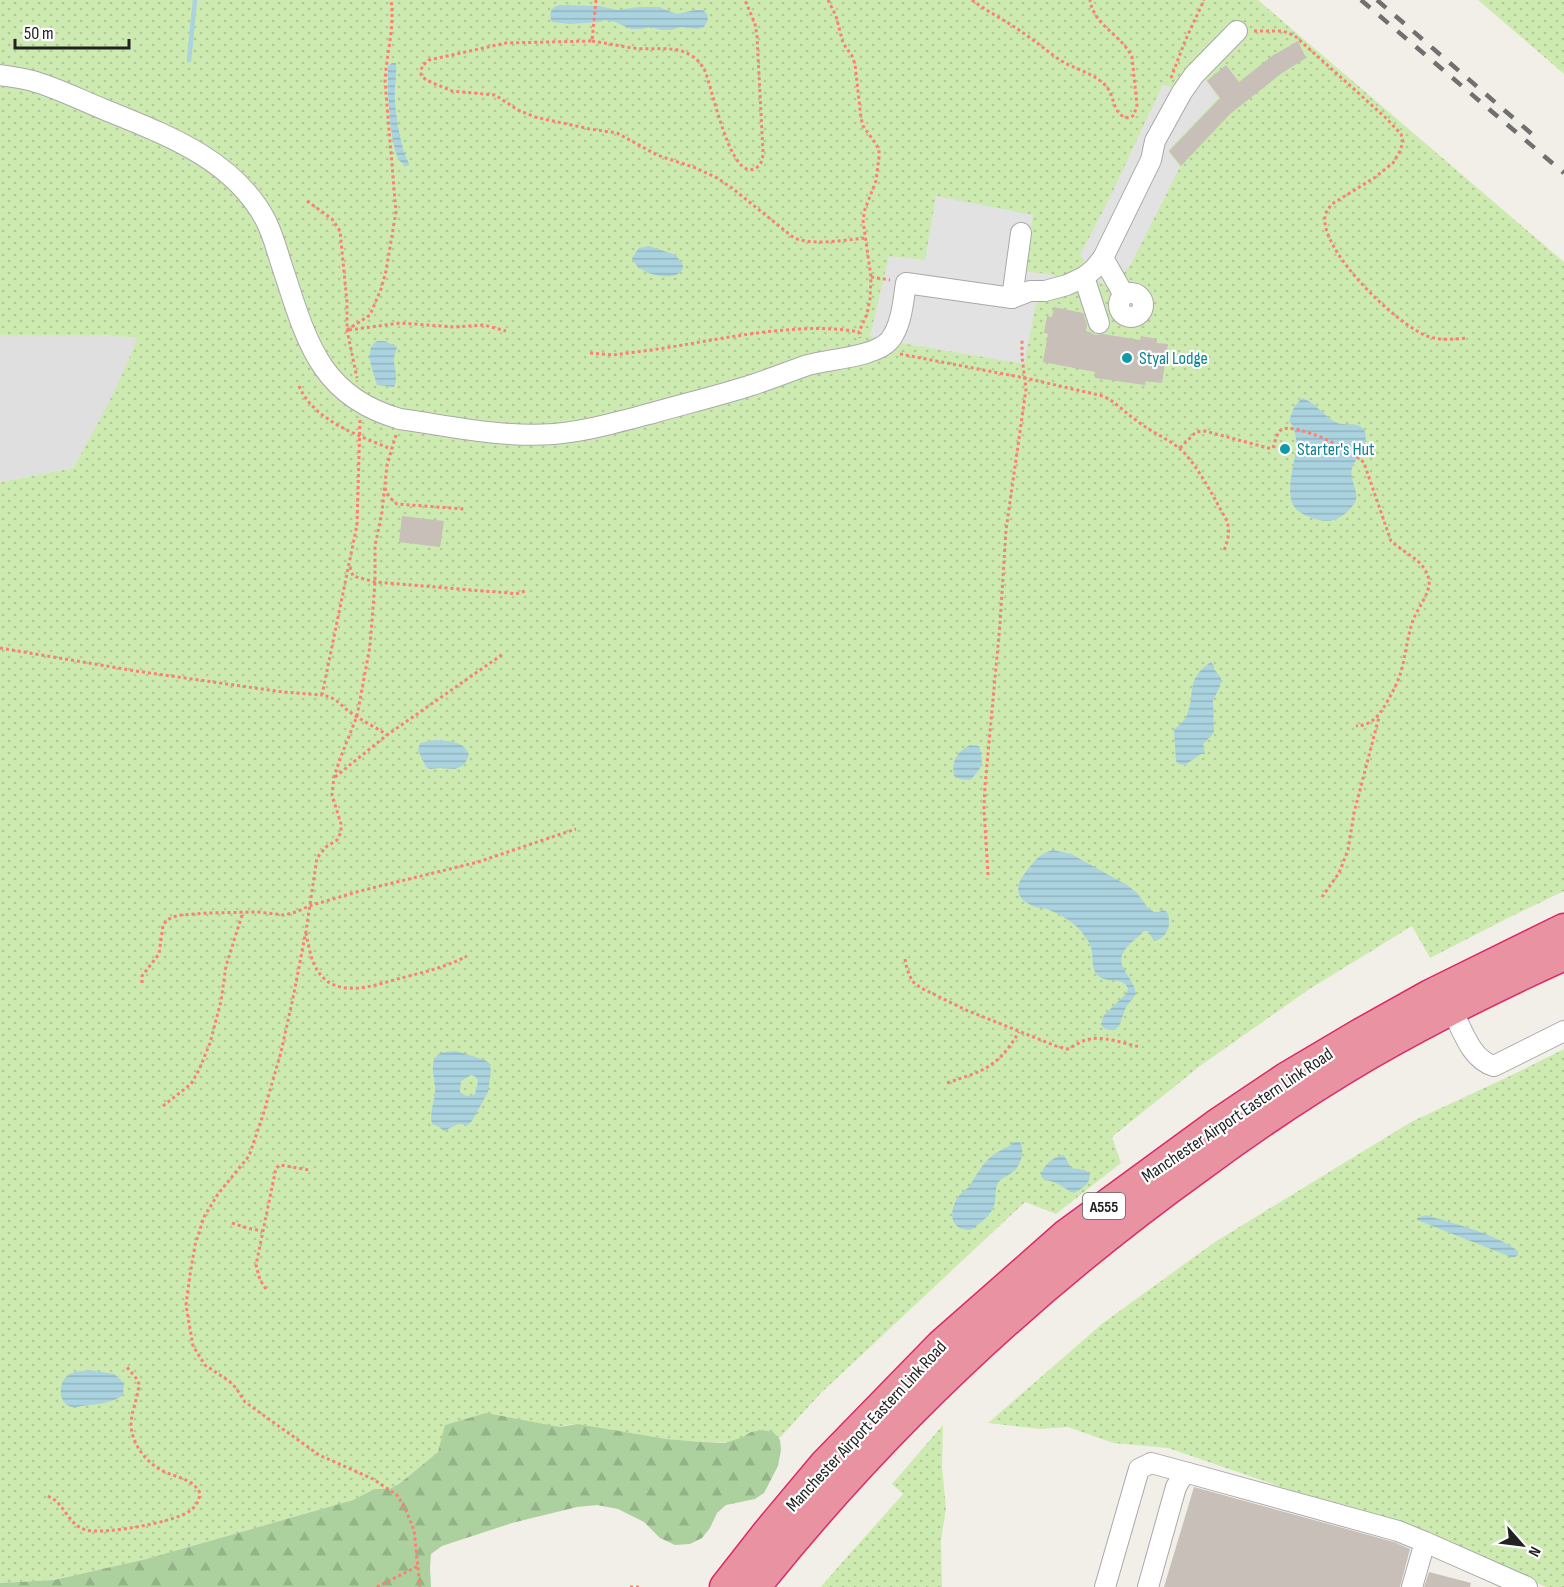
<svg xmlns="http://www.w3.org/2000/svg" width="1564" height="1587" font-family="'Sofia Sans Condensed',sans-serif">
  <style>
    .residential { fill: #e0dfdf }
    .grass { fill: url(#grass-dots) }
    .forest { fill: url(#forest-firs) }
    .parking { fill: #e2e2e2 }
    .water { fill: url(#water-rules); fill-rule: evenodd }
    .lines { fill: none; stroke-linecap: round; stroke-linejoin: round }
    .stream { stroke: #aad3df; stroke-width: 4.5 }
    .building { fill: #c7bfb8 }
    .minor-casing { stroke: #a9a9a9; stroke-width: 22 }
    .highway-casing { stroke: #dc2a67; stroke-width: 33 }
    .path { stroke: #fa8072; stroke-width: 3; stroke-dasharray: 3 3; stroke-linecap: butt }
    .minor { stroke: #fff; stroke-width: 20 }
    .highway { stroke: #e892a2; stroke-width: 30 }
    .rail { stroke: #707070; stroke-width: 4.5; stroke-dasharray: 12 12; stroke-linecap: butt }
    .culture-dot { fill: #0f9aa8; stroke: #fff; stroke-width: 2 }
    .labels { text-anchor: middle; stroke-width: 4.5; stroke-linejoin: round; paint-order: stroke }
    .shield { fill: #fff; stroke: #646464; stroke-width: 1.5 }
    .shield-label { font-size: 16px; font-weight: bold; fill: #222 }
    .culture-label { font-size: 18px; fill: #0d838f; stroke: #fff; text-anchor: start }
    .street-label { font-size: 18px; fill: #222; stroke: #fff }
  </style>
  <defs>
    <pattern id="grass-dots" width="8" height="8" patternUnits="userSpaceOnUse" patternTransform="scale(1.5)"><rect width="8" height="8" fill="#cdebb0"/><path d="M2 2h.1M6 6h.1" fill="none" stroke="#b0c997" stroke-width="1.8" stroke-linecap="round"/></pattern>
    <pattern id="forest-firs" width="22" height="20" patternUnits="userSpaceOnUse" patternTransform="scale(1.5)"><rect width="22" height="20" fill="#add19e"/><path d="M5 1l3.5 6h-7zM16 11l3.5 6h-7z" fill="#95b388"/></pattern>
    <pattern id="water-rules" width="6" height="5" patternUnits="userSpaceOnUse" patternTransform="scale(1.5)"><rect width="6" height="5" fill="#aad3df"/><path d="M0 2.5h6" fill="none" stroke="#92b5bf"/></pattern>
  </defs>
  <rect width="100%" height="100%" fill="#f2efe9"/>
  <path class="residential" d="M0 335H100L137 338 126 367 103 416 73 468 0 482Z"/>
  <g class="grass">
    <path d="M0 0H1258L1564 262V891L1508 918 1430 958 1412 926 1308 990 1200 1066 1112 1137 1121 1163 1056 1214 1025 1202 821 1393 775 1443 702 1442 667 1439 573 1424 438 1452 399 1484 389 1489H374L353 1500 146 1559 54 1580 0 1583V482L73 468C97 426 120 384 137 338L100 335H0Z"/>
    <path d="M1478 0H1564V74Z"/>
    <path d="M1564 1049V1587H1546L1408 1525 1313 1498 1168 1448 1113 1443 1068 1427 1040 1429 988 1423 1103 1323 1215 1242 1411 1122 1512 1075Z"/>
    <path d="M943 1425 942 1467 946 1508 941 1541 942 1587H821L839 1566 903 1494 892 1484Z"/>
  </g>
  <path class="forest" d="M486 1413 560 1427 577 1424 667 1439 702 1442 725 1443 743 1437 751 1432 762 1430 773 1432 780 1440 781 1450 778 1466 764 1493 755 1499 726 1505 717 1513 710 1528 702 1538 690 1544 675 1545 660 1538 644 1522 618 1509 597 1505 577 1507 512 1523 442 1546 431 1554 430 1568 431 1587H0V1583L54 1580 146 1559 353 1500 374 1489H389L399 1484 438 1452 445 1425Z"/>
  <g class="parking">
    <path d="M1184 69 1207 81 1218 98 1168 151 1180 167 1130 266 1122 275 1108 283 1101 284 1080 255 1112 193 1163 84 1174 89Z"/>
    <path d="M936 196 1033 215 1025 271 1055 275 1052 299 1039 301 1036 305 1024 364 895 342 870 336 889 256 925 260Z"/>
  </g>
  <g class="water">
    <path d="M560 5 599 6 617 10 639 7H659L677 14 695 10H703L707 14 708 20 704 27 697 29 680 27 671 30H661L651 27 641 29H631L615 22 605 20 600 22 569 24 552 22C548 14 551 6 560 5Z"/>
    <path d="M392 63H396C397 76 394 89 395 102 397 122 400 145 409 164L408 166C405 165 402 164 400 161 389 146 387 85 388 66Z"/>
    <path d="M649 246 676 255C678 259 683 263 683 267 680 284 637 276 632 258L639 248Z"/>
    <path d="M377 341H385L397 347C396 352 393 357 394 362 395 371 398 378 394 387L377 385C374 372 365 356 373 344Z"/>
    <path d="M1302 398C1315 402 1323 415 1335 422 1344 427 1359 421 1364 430 1371 443 1356 457 1352 468 1349 479 1358 489 1356 499 1355 504 1352 507 1349 510 1337 522 1327 523 1312 518 1306 516 1300 513 1296 509 1278 488 1309 443 1289 421L1294 407Z"/>
    <path d="M1211 662 1214 666V669L1221 678 1220 687 1213 700 1214 731 1212 735 1203 744 1205 754H1201L1185 765 1179 764 1176 761 1174 730C1178 725 1185 721 1187 715 1196 692 1185 679 1211 662Z"/>
    <path d="M435 740C448 741 465 741 469 755L464 765 455 769 439 768 430 769 426 767 418 750 420 743Z"/>
    <path d="M970 745 979 746C984 762 983 768 970 780L960 779 954 776C951 761 957 752 970 745Z"/>
    <path d="M1053 850 1071 854 1127 885 1137 893 1148 908 1154 912H1159L1162 910 1166 911C1173 922 1168 938 1154 941L1148 931H1144C1139 937 1132 941 1127 947 1111 965 1133 974 1136 994L1126 1007 1119 1026 1115 1030C1109 1030 1103 1030 1101 1024L1104 1015 1127 993 1128 988C1121 976 1111 984 1100 977 1090 971 1094 957 1091 947 1089 941 1083 933 1078 928 1070 920 1057 913 1047 909 1042 908 1037 908 1033 906 1016 899 1014 887 1025 873 1034 862 1038 854 1053 850Z"/>
    <path d="M456 1051 485 1060 489 1063 491 1070 488 1092 472 1121 468 1125 458 1124 444 1131 439 1127 432 1124C429 1110 436 1100 435 1087 435 1078 430 1067 435 1058 439 1051 449 1052 456 1051ZM471 1075 476 1077 478 1081 475 1094C469 1097 465 1096 460 1092L461 1081Z"/>
    <path d="M1014 1142H1020C1025 1151 1021 1165 1013 1172 1008 1176 1002 1177 998 1183 995 1189 996 1195 995 1201 994 1214 980 1223 971 1230 942 1231 951 1197 968 1188 976 1177 982 1163 993 1155 1000 1150 1008 1148 1014 1142Z"/>
    <path d="M1064 1155 1071 1168 1085 1170 1090 1174C1090 1185 1082 1188 1074 1193 1062 1188 1058 1181 1044 1180L1041 1176C1042 1166 1054 1156 1064 1155Z"/>
    <path d="M1426 1215C1454 1224 1494 1233 1518 1251V1255L1515 1257H1511L1417 1220V1218Z"/>
    <path d="M90 1370 114 1374 124 1383 123 1395C111 1404 96 1404 82 1406 79 1406 76 1408 72 1407 58 1404 58 1384 67 1376 73 1371 83 1371 90 1370Z"/>
  </g>
  <g class="lines">
    <path class="stream" d="M189 60 195 0"/>
  </g>
  <g class="building">
    <path d="M1298 41 1306 58 1282 73 1230 114 1181 166 1169 151 1220 98 1207 81 1226 65 1239 82 1272 56Z"/>
    <path d="M1054 307 1083 313 1087 325 1086 331 1096 335 1103 334 1140 340 1141 336 1157 339V343L1168 344 1162 383 1146 381 1145 385 1095 378V372L1043 362 1048 334 1044 333 1047 316 1052 317Z"/>
    <path d="M402 516 444 521 440 547 399 542Z"/>
    <path d="M1194 1487 1394 1542 1410 1549 1400 1587H1164Z"/>
    <path d="M1429 1572 1471 1583 1470 1587H1424Z"/>
  </g>
  <g class="lines">
    <g class="minor-casing">
      <g id="minor">
        <path d="M0 75C12 77 24 78 36 82 59 89 81 100 103 109 164 134 232 158 265 219 273 234 277 251 282 266 306 338 318 396 400 419 451 426 502 438 554 434 588 431 622 421 656 412 688 403 721 395 752 385 771 379 790 371 808 365 829 359 876 357 890 340 902 324 903 302 906 283L1012 298 1030 291H1045L1067 285 1084 277 1094 269 1103 258 1151 160 1155 141 1182 92 1194 75 1237 31"/>
        <path d="M1103 258 1124 295"/>
        <path d="M1084 277 1099 323"/>
        <circle cx="1131" cy="305" r="12"/>
        <path d="M1012 298 1021 233"/>
        <path d="M1452 1010C1462 1029 1471 1060 1494 1066L1564 1031"/>
        <path d="M1105 1587 1139 1469 1151 1463 1188 1473"/>
        <path d="M1148 1587 1176 1487 1183 1475 1188 1473 1398 1531 1425 1542"/>
        <path d="M1412 1587 1425 1542 1527 1587"/>
      </g>
    </g>
    <g class="highway-casing">
      <g id="highway">
        <path d="M725 1587 768 1532 824 1465 941 1345 1067 1234 1216 1125 1286 1078 1362 1033 1430 995 1564 929"/>
        <path d="M755 1587C883 1427 1033 1286 1200 1166 1254 1126 1311 1088 1369 1054 1432 1018 1498 985 1564 955"/>
      </g>
    </g>
    <g class="path">
      <path d="M596 0 592 41 506 43 429 60 422 66 421 75 426 80 452 91 495 95 518 110 535 117 590 129 617 133 657 155 696 168 717 178 732 188 794 238C816 246 842 240 866 238"/>
      <path d="M828 0 836 16 843 43 852 56 855 64 861 118 863 126 876 144 879 150V157L876 181 865 209 863 220 871 277 870 299 867 314 859 332 860 338"/>
      <path d="M972 0C989 13 1009 22 1026 35 1038 43 1048 52 1060 60 1074 69 1091 72 1104 84 1116 94 1111 117 1130 118L1134 115 1137 105 1132 57C1122 35 1094 26 1090 0"/>
      <path d="M1254 31H1283L1295 36 1386 118 1401 134 1403 142 1400 151 1393 163 1374 178 1332 204C1329 208 1326 211 1325 216 1320 251 1396 324 1427 336 1440 341 1454 339 1468 338"/>
      <path d="M592 41C606 43 619 46 633 48 653 51 674 44 692 56 697 59 701 64 704 69 712 84 730 184 756 168 762 164 763 158 763 152L757 36 755 24 745 0"/>
      <path d="M1171 78 1185 41 1204 0"/>
      <path d="M307 201 332 219 340 231 347 302V330L357 378"/>
      <path d="M871 277 890 280"/>
      <path d="M347 330 370 315 381 289 386 271 396 212 385 82C386 55 395 28 391 0"/>
      <path d="M349 330 400 323 454 327 484 325 506 331"/>
      <path d="M590 353 613 355C636 352 660 349 683 345 736 336 805 322 859 332"/>
      <path d="M900 354 1025 378 1103 396C1116 402 1124 412 1136 420 1149 431 1165 437 1179 448 1197 463 1215 500 1227 521 1230 532 1228 540 1224 551"/>
      <path d="M299 386C314 421 358 435 391 449"/>
      <path d="M360 420 357 525 322 695C334 697 338 702 346 709 358 719 374 726 387 735"/>
      <path d="M396 435 387 465 382 512 375 546V582L370 646 357 716 340 759 334 777 332 795 341 824V832L337 840 326 847 317 858 306 931 293 998 281 1052 263 1115 249 1156 218 1194 204 1217 195 1245 190 1275 186 1305 193 1346 205 1365 229 1381 236 1388 245 1402 319 1455 373 1479 397 1495 405 1508 414 1530 420 1587"/>
      <path d="M1180 448 1196 432 1205 431 1268 448H1273C1275 442 1276 434 1281 430 1294 421 1355 451 1364 463L1391 541C1405 554 1425 560 1429 580 1431 593 1416 610 1412 623 1408 636 1406 650 1403 664 1400 678 1394 690 1387 702 1379 716 1372 725 1356 726"/>
      <path d="M385 488 389 497 397 504 464 509"/>
      <path d="M350 567 353 576 375 582 509 593 516 594 525 591"/>
      <path d="M0 648 136 671 283 692 322 695"/>
      <path d="M335 777 387 735 503 654"/>
      <path d="M988 875 984 809 985 786 1000 624 1006 530 1026 389 1022 357V339"/>
      <path d="M1322 897 1339 873 1348 850 1354 813 1379 717"/>
      <path d="M306 933C308 943 310 955 314 964 331 1002 372 986 401 978 425 972 446 967 467 956"/>
      <path d="M905 959 907 969 912 981 921 988 966 1010 1056 1046 1067 1049C1075 1046 1082 1040 1090 1039 1106 1036 1125 1044 1140 1047"/>
      <path d="M142 983V976L159 954 163 925 167 920 173 917 181 915 207 913 258 912 284 915 296 912 309 906 360 891 478 862 576 829"/>
      <path d="M947 1083C985 1070 997 1068 1019 1032"/>
      <path d="M163 1106 191 1084 199 1070 210 1043 221 1001 226 966 243 912"/>
      <path d="M232 1223 247 1228 262 1231"/>
      <path d="M266 1289 260 1280 256 1265 276 1168 280 1165 309 1170"/>
      <path d="M48 1496C51 1498 54 1499 56 1501 66 1510 71 1526 86 1530 103 1535 174 1522 188 1512 195 1508 199 1502 200 1493 193 1479 178 1478 165 1472 147 1464 132 1445 131 1425 131 1412 138 1398 139 1384L136 1378 126 1366"/>
      <path d="M377 1587 418 1566"/>
      <path d="M630 1587H640"/>
    </g>
    <use href="#minor" class="minor"/>
    <use href="#highway" class="highway"/>
    <g class="rail">
      <path d="M1361 0 1564 173"/>
      <path d="M1377 0 1533 135"/>
    </g>
  </g>
  <g class="culture-dot">
    <circle cx="1127" cy="358" r="6"/>
    <circle cx="1285" cy="449" r="6"/>
  </g>
  <g class="labels">
    <rect class="shield" x="1083" y="1193" width="42" height="26" rx="4.5"/>
    <g class="shield-label">
      <text x="1104" y="1212">A555</text>
    </g>
    <g class="culture-label">
      <text x="1139" y="364">Styal Lodge</text>
      <text x="1297" y="455">Starter's Hut</text>
    </g>
    <g class="street-label">
      <text transform="translate(1237 1115) rotate(-34)" y="6">Manchester Airport Eastern Link Road</text>
      <text transform="translate(866 1426) rotate(-47)" y="6">Manchester Airport Eastern Link Road</text>
    </g>
  </g>
  <g transform="translate(1522 1545) rotate(118)" stroke="#ffffff" stroke-width="4.5" paint-order="stroke">
  <path d="M0-4.5L10 22L0 15L-10 22Z" fill="#222222"/>
  <text y="-9" font-size="16" font-weight="bold" text-anchor="middle" fill="#222222">N</text>
  </g>
  <path d="M15 39v9h114v-9" fill="none" stroke="#222222" stroke-width="3"/>
  <text x="24" y="39" font-size="18" fill="#222222" stroke="#ffffff" stroke-width="4.5" paint-order="stroke">50 m</text>
</svg>
